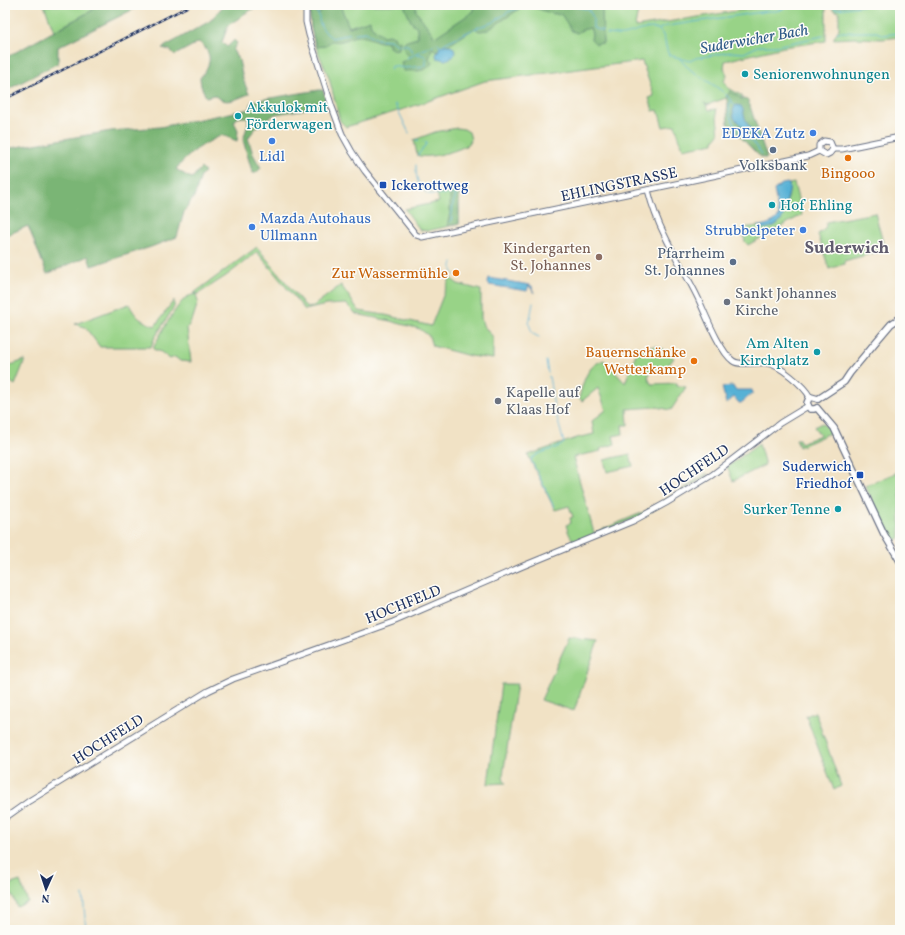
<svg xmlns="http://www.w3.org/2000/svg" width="905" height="935" font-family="Vollkorn,serif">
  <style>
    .green { fill: #98d387; stroke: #5a8172 }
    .forest { fill: #7ab574; stroke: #4a7269 }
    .water { fill: #57b1d5; stroke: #39709a }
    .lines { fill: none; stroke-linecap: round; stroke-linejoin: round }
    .stream { stroke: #57b1d5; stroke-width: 1 }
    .tertiary-casing { stroke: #666e82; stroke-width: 7 }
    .secondary-casing { stroke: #666e82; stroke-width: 8 }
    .tertiary { stroke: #fff; stroke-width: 5 }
    .secondary { stroke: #fff; stroke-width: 5.5 }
    .rail-casing { stroke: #1b2f5e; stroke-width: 2.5 }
    .rail { stroke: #fdfcf7; stroke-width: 1; stroke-dasharray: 3; stroke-linecap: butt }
    .culture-dot { fill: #0f9aa8; stroke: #fdfcf7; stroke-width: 1.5 }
    .shop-dot { fill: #3f7fe0; stroke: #fdfcf7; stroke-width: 1.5 }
    .service-dot { fill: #5c6f8a; stroke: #fdfcf7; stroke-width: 1.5 }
    .food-dot { fill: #e8710a; stroke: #fdfcf7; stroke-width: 1.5 }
    .transit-dot { fill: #1a4fb4; stroke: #fdfcf7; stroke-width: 1.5 }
    .education-dot { fill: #8d6e63; stroke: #fdfcf7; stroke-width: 1.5 }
    .worship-dot { fill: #6b7280; stroke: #fdfcf7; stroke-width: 1.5 }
    .labels { text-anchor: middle; stroke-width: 3; stroke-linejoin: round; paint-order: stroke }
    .culture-label { font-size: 15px; fill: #0d838f; stroke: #fdfcf7; text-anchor: start }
    .shop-label { font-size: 15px; fill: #366cbe; stroke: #fdfcf7; text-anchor: end }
    .service-label { font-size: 15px; fill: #4e5e75; stroke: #fdfcf7 }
    .food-label { font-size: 15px; fill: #c56008; stroke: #fdfcf7; text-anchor: end }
    .street-label { font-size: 15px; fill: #1b2f5e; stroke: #fdfcf7 }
    .transit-label { font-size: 15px; fill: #164399; stroke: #fdfcf7; text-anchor: start }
    .education-label { font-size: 15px; fill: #785e54; stroke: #fdfcf7; text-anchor: end }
    .worship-label { font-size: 15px; fill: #5b616d; stroke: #fdfcf7; text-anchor: start }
    .water-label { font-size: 16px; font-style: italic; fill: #305c88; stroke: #fdfcf7 }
    .quarter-label { font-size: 17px; font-weight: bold; fill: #605c6e; stroke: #fdfcf7 }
  </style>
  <rect width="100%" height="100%" fill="#fdfcf7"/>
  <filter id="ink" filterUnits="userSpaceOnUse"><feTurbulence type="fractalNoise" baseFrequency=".025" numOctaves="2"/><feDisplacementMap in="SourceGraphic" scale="8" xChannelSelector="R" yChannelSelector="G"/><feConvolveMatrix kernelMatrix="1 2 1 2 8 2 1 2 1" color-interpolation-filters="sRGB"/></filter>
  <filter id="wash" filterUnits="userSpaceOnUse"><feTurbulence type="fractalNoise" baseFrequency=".012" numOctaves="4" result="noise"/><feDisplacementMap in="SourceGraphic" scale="16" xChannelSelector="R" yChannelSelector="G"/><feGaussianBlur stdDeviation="0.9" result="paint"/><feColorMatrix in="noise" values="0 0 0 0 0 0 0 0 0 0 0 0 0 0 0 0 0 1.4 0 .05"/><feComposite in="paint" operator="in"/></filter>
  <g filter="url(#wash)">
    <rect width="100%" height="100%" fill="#f1e2c5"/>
    <g class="green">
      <path d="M44 5H89L93 10 54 31Z"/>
      <path d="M309 5H639L635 27 774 5H826V41L784 47 725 61 724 68 727 75 724 81 727 87 742 96V99L730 92 726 98 707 105 704 102 709 110 716 109 719 134 714 140V143L683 149 675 125 663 127 658 110 653 111 649 98 654 96 642 61 485 81 417 105 346 127 340 121 329 78 314 42 311 28Z"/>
      <path d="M833 5H837V7L851 5H900V37L882 39 855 38 833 39 839 29V12L833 10Z"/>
      <path d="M457 128 464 129 469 132 471 139C470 142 469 143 467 145 459 151 425 160 417 155L414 140 435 132Z"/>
      <path d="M794 183 802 215 748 245 745 242 742 228 758 226 763 228 775 225C782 213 791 199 789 184Z"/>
      <path d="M459 191V224L427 231 420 230 405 209 439 202 437 193Z"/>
      <path d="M875 213 885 250 844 261V264L829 269 818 234C823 231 827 228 826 222Z"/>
      <path d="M257 247 307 308 312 307 341 285 359 311 385 315 431 326 450 278 458 284 481 290V318L483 325 493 337V359L470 356 432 346 429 336 420 329 386 320 356 314 346 304 326 305 305 310 257 252 226 276 198 294 194 293Z"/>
      <path d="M196 294 198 302 193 318 187 328 191 362 180 361 175 357 170 359 161 352 153 349C157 339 178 302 187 297 190 295 194 295 196 294Z"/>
      <path d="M174 300V307L154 339 151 347H100L85 327 75 324 129 304C136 318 141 321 155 326Z"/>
      <path d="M656 346 661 348 674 358 665 369 652 368 648 377 651 384 677 383V386L686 387 671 410 656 407 627 409 628 425H622L623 434 613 436 615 444 600 449 601 451 573 457 594 533 646 511 674 495 707 473V475L648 513 577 542C570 540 568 531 566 525L571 523 570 518 573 517 569 506 555 510 528 455 577 438 594 434 592 421 606 410 598 388 582 401 579 398C584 381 586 366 604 360L625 383 638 348Z"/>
      <path d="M25 360 15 385 5 378V367Z"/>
      <path d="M822 423 825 426 828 427 830 433 799 447 796 439H799L801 443 820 435 814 427Z"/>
      <path d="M759 444 765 465 733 481 727 467Z"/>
      <path d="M630 454 633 466 607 472 604 460Z"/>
      <path d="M900 471V538L892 541 865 486Z"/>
      <path d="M569 638 598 641 574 711 541 700Z"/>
      <path d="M501 684H517L503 775 504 781 506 783 488 784Z"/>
      <path d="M815 712 841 786 834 790 806 716Z"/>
      <path d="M20 881 28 902 17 907 8 885Z"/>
    </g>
    <g class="forest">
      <path d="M89 5H142L58 47V63L5 91V58L93 10Z"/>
      <path d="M224 5H260L244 14 239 19 231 23 228 26 222 42 227 47 234 40 237 43 233 50 235 54 239 60 243 79 249 94C235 99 227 106 214 95L206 97 201 86 200 78C211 64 214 55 199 42L175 55 170 50 162 48 210 21Z"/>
      <path d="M309 5H316V13L318 14 320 13 323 5H340L349 27 370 20 371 26 383 36 388 35 394 36 396 41H400L399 49C395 50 393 50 389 47V42C376 44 371 36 358 36 351 36 348 40 342 41 333 43 334 37 326 46L316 47 311 28Z"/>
      <path d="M404 5H419L416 8V11L435 37 474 11 472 6 521 5 522 7 488 30 479 31 475 28 449 45H443L437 51 432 48 429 59 432 63C424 74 415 70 403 71L401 62 411 58C406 53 401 49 404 42L417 38V27L411 22Z"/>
      <path d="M534 5H602L603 43 596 44 591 39 592 34 590 28 582 30 577 33 572 31 561 14C552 15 545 11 536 8Z"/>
      <path d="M319 90H323L327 103 326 106 275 114 255 129 248 138 253 154 261 168 256 173H253L251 168 243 140 248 124V118L243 117 237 118 234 122 238 130 237 141 222 135C202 145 191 151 176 169L187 176 192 178 201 168 205 172 201 176 195 195 184 212 177 237 151 247 91 266 88 256 47 274 28 226 5 236V149L111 131 160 127 250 109 252 101Z"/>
      <path d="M730 91 742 99 748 100 767 158H763L757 154 728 124 727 111 728 103 726 98Z"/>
      <path d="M459 191V224L447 226 450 213V192Z"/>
    </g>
    <g class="water">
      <path d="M444 45H448L454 48 455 52 453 57 445 60 437 58 436 55 440 47Z"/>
      <path d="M736 105 741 106C744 110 743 113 745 118 747 126 754 132 760 139V141L758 142 734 118 733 110Z"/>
      <path d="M787 183 789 184C790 191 788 196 786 203 785 207 785 212 783 216 780 225 769 230 759 228L758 226C766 225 774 223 779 216L774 190 782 184Z"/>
      <path d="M489 278 530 285 532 286 533 291 534 293 529 285 527 291 489 285 488 283Z"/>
      <path d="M733 386 735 390H752L753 393 741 403H739L734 397 726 404 725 399 726 398 724 395 722 387Z"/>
    </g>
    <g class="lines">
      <g class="stream">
        <path d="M317 5 316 10 319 16V20L321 26 326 33 332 38 341 36 347 34 366 32 377 39 390 40 398 45H408L412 52 414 54 438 43 440 47 445 43 472 30"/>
        <path d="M566 5 588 9 593 17V28L603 31"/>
        <path d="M835 5V9H837L868 5"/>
        <path d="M474 29 493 22 508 12 521 7 525 9 530 5"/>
        <path d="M659 29 667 26 768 11H776L794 5"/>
        <path d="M837 32H877L883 35 900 33"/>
        <path d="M607 34C613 34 618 36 623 35 633 34 653 23 660 31 666 37 665 48 669 55L690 61 696 58 731 52 744 53 758 46H776L823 36"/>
        <path d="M406 58 414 55"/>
        <path d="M680 59C694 79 722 83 735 106"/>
        <path d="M391 70 390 68 393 66 404 68 424 66 426 65V57L423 55 417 54"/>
        <path d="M732 101 729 104 730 115 736 128 739 133 752 141 762 154"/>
        <path d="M395 104 409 133"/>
        <path d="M416 140 424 141 427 143 418 155"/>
        <path d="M416 165C416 177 417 186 428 194H456L453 204 451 222"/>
        <path d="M453 262C451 270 451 272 458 277"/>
        <path d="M532 333 529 324 533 303"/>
        <path d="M533 334 539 337"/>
        <path d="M546 361 548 373"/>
        <path d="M549 376 554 407"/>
        <path d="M554 507 531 460 532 458C535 456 538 454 541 453 549 449 558 449 564 443L555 410"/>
        <path d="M83 895 86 930"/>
      </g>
    </g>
  </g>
  <g filter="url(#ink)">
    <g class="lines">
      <g class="tertiary-casing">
        <g id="tertiary">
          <path d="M306 5V22L309 35 332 107 342 134 352 152 365 171 416 235 422 237 794 159 808 156 819 151"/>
          <path d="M833 149H842L900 137"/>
          <path d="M819 151V145L824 141 830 142 833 149"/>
          <path d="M819 151 826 155 830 153 833 149"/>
          <path d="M648 190C652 206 658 222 665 236 675 257 688 277 698 298 705 313 720 352 733 361 740 366 757 362 766 363 779 364 804 386 810 397"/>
          <path d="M5 818 29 801 208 691 233 679 393 622 523 566 633 521 666 503 712 475 780 423 808 406"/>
        </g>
      </g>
      <g class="secondary-casing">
        <g id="secondary">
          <path d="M818 399 844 382 850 373 874 344 891 324 900 318"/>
          <path d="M817 408 834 428 884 534 900 561"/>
          <path d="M817 408 814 409H810L807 403 809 398 811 397 818 399"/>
        </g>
      </g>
      <use href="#tertiary" class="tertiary"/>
      <use href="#secondary" class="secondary"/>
      <g class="rail-casing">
        <path id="rail" d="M5 99 191 5"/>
      </g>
      <use href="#rail" class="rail"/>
    </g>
  </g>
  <g class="culture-dot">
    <circle cx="745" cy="74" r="4"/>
    <circle cx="238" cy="116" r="4"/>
    <circle cx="772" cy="205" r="4"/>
    <circle cx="817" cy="352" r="4"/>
    <circle cx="838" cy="509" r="4"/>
  </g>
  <g class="shop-dot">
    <circle cx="813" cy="133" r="4"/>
    <circle cx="272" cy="141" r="4"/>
    <circle cx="252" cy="227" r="4"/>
    <circle cx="803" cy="230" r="4"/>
  </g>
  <g class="service-dot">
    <circle cx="773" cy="150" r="4"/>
    <circle cx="733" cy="262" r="4"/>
  </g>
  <g class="food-dot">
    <circle cx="848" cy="158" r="4"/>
    <circle cx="456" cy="273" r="4"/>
    <circle cx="694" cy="361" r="4"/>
  </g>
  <g class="transit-dot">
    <rect x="379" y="181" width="8" height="8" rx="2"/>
    <rect x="856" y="471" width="8" height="8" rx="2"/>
  </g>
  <circle class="education-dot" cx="599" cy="257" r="4"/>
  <g class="worship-dot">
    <circle cx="727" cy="302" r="4"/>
    <circle cx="498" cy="401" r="4"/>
  </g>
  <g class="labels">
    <g class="culture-label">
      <text x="753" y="79">Seniorenwohnungen</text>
      <text x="246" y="112">Akkulok mit<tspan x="246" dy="17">Förderwagen</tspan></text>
      <text x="780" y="210">Hof Ehling</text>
      <text x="809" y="348" text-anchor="end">Am Alten<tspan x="809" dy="17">Kirchplatz</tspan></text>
      <text x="830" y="514" text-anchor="end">Surker Tenne</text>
    </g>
    <g class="shop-label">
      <text x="805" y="138">EDEKA Zutz</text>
      <text x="272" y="161" text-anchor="middle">Lidl</text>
      <text x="260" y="223" text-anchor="start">Mazda Autohaus<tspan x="260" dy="17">Ullmann</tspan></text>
      <text x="795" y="235">Strubbelpeter</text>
    </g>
    <g class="service-label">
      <text x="773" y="170">Volksbank</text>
      <text x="725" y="258" text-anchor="end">Pfarrheim<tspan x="725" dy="17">St. Johannes</tspan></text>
    </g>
    <g class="food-label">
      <text x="848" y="178" text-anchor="middle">Bingooo</text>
      <text x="448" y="278">Zur Wassermühle</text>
      <text x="686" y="357">Bauernschänke<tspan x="686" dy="17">Wetterkamp</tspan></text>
    </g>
    <g class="street-label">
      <text transform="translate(619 184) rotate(-12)" y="5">EHLINGSTRASSE</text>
      <text transform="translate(694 470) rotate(-34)" y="5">HOCHFELD</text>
      <text transform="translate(403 604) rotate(-22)" y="5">HOCHFELD</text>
      <text transform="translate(108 739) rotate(-32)" y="5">HOCHFELD</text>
    </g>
    <g class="transit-label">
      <text x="391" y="190">Ickerottweg</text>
      <text x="852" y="471" text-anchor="end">Suderwich<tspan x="852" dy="17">Friedhof</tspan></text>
    </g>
    <g class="education-label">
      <text x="591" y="253">Kindergarten<tspan x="591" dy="17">St. Johannes</tspan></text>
    </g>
    <g class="worship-label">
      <text x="735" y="298">Sankt Johannes<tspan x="735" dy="17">Kirche</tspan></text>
      <text x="506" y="397">Kapelle auf<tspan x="506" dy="17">Klaas Hof</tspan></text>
    </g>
    <g class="water-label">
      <text transform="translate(754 38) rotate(-10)" y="6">Suderwicher Bach</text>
    </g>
    <g class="quarter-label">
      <text x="847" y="253">Suderwich</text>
    </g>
  </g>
  <rect width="905" height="935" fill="none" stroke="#fdfcf7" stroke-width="20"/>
  <g transform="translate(46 889) rotate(183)" stroke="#fdfcf7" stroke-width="3" paint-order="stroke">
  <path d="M0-3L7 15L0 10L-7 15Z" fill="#1b2f5e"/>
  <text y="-6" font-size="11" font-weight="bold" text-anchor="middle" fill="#1b2f5e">N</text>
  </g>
</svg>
